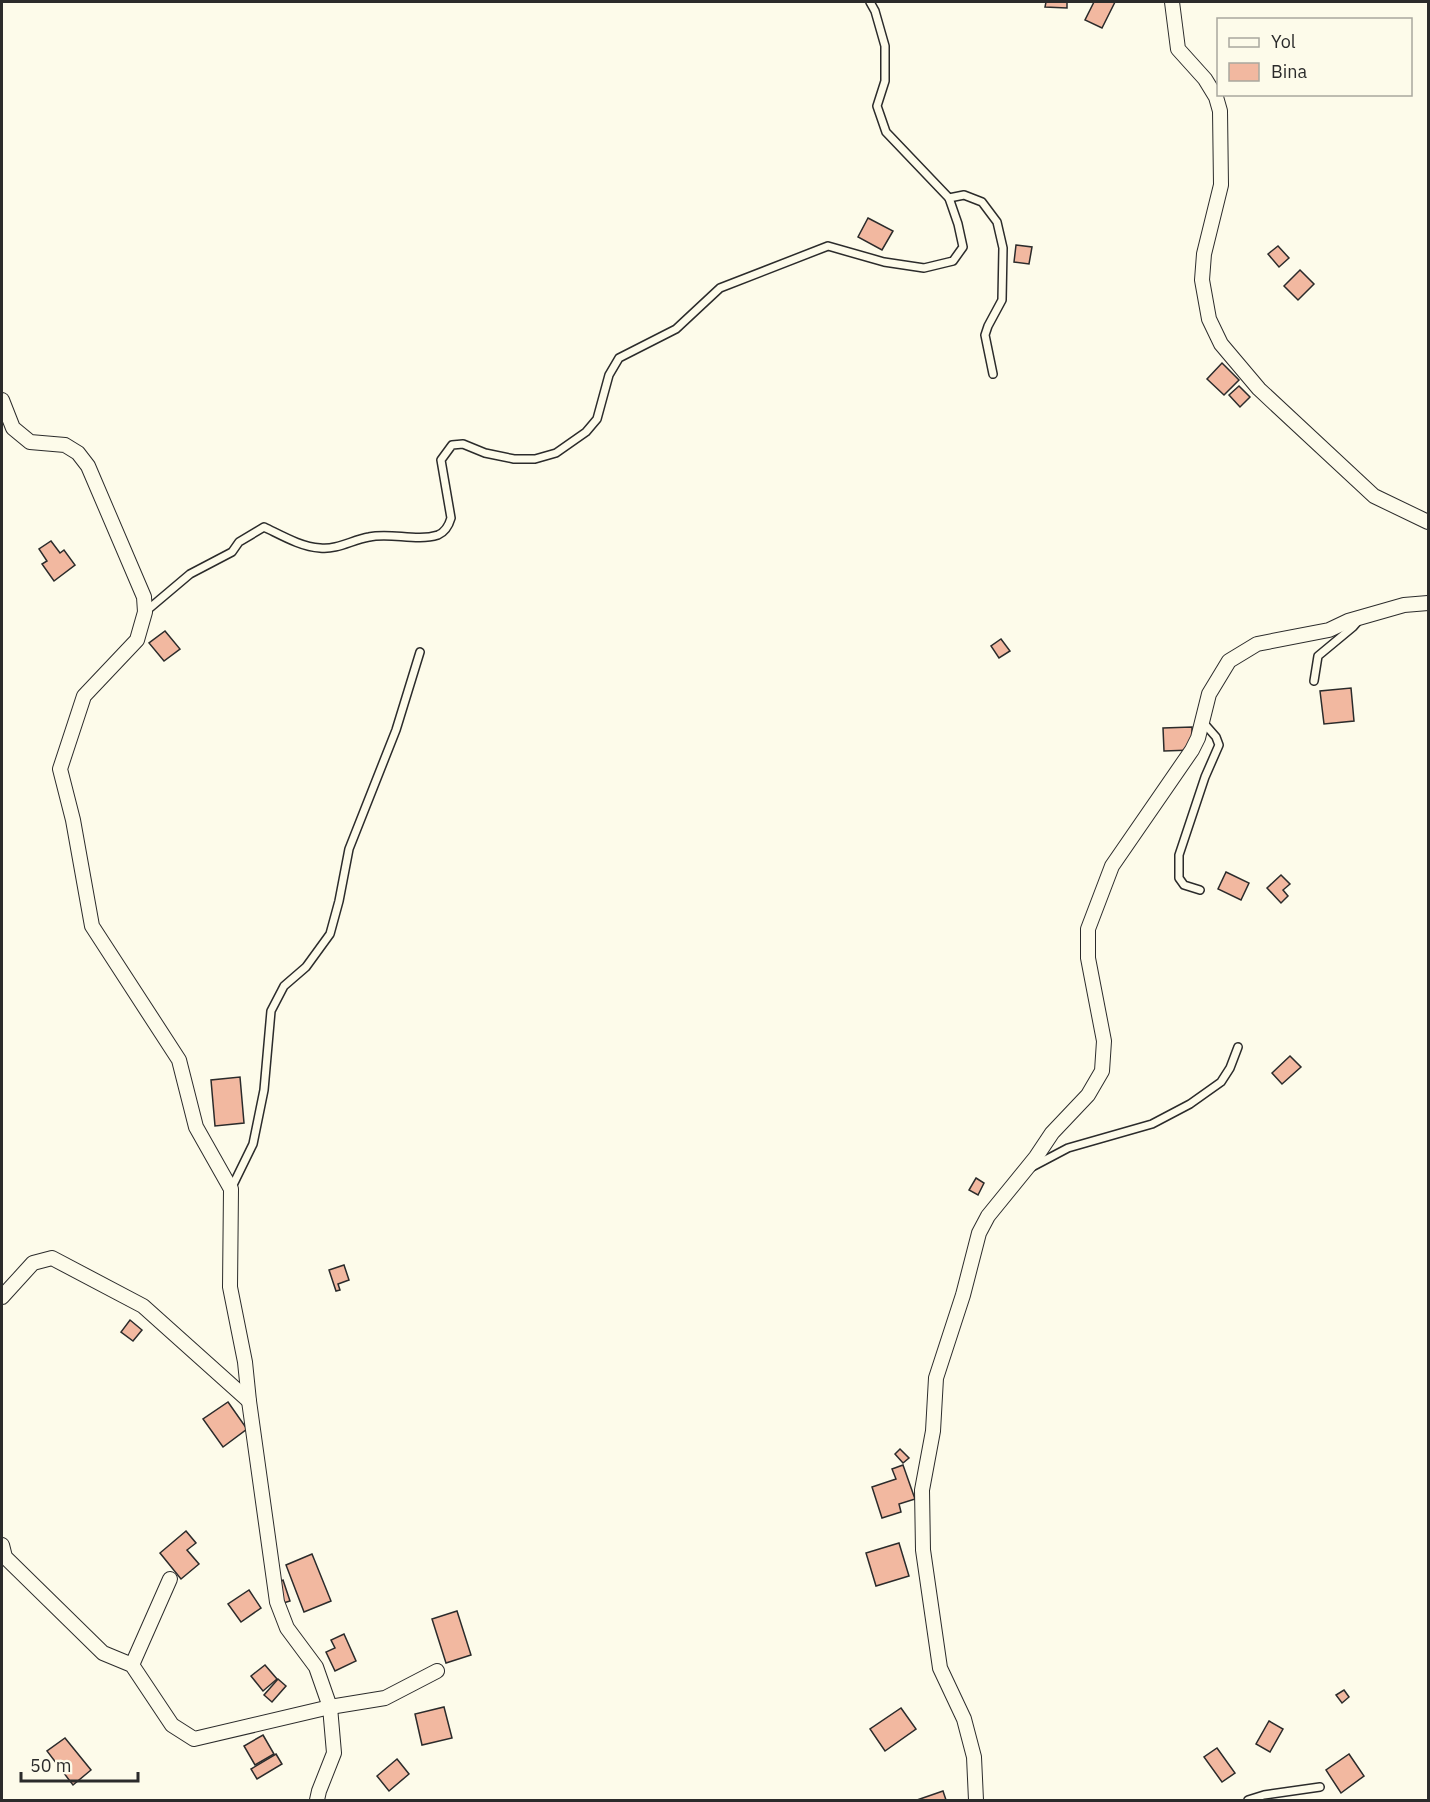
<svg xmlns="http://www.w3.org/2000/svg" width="1430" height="1802" font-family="'IBM Plex Sans',sans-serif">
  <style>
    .building { fill: #f2b8a0; stroke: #2b2b2b; stroke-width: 1.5 }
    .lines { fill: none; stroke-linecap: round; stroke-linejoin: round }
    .service-casing { stroke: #2b2b2b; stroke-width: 10 }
    .minor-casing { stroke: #2b2b2b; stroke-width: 16 }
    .service { stroke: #fdfbea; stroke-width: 7 }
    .minor { stroke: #fdfbea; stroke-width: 14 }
  </style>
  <rect width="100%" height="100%" fill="#fdfbea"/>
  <g class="building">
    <path d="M1046 2H1067V8L1045 7Z"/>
    <path d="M1094 2H1115L1102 28 1085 20Z"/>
    <path d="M868 218 893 231 882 250 858 237Z"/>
    <path d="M1016 245 1032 247 1029 264 1014 262Z"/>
    <path d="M1278 246 1289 258 1279 267 1268 254Z"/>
    <path d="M1300 270 1314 284 1298 300 1284 286Z"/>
    <path d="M1222 363 1239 380 1224 395 1207 379Z"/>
    <path d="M1239 386 1250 397 1240 407 1229 395Z"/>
    <path d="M51 541 60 553 64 550 75 565 54 581 42 564 47 561 39 549Z"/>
    <path d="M165 631 180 649 164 661 149 643Z"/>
    <path d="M1001 639 1010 651 999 658 991 646Z"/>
    <path d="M1351 688 1354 721 1324 724 1320 691Z"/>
    <path d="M1192 727V750L1164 751 1163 728Z"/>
    <path d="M1226 872 1249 883 1241 900 1218 889Z"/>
    <path d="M1281 875 1290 884 1283 890 1288 896 1281 903 1267 888Z"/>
    <path d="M1290 1056 1301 1067 1282 1084 1272 1073Z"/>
    <path d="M240 1077 244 1123 215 1126 211 1080Z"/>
    <path d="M976 1178 984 1183 978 1195 969 1190Z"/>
    <path d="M344 1265 349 1280 338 1284 340 1290 336 1291 329 1270Z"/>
    <path d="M130 1320 142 1330 133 1341 121 1332Z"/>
    <path d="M228 1402 247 1429 223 1447 203 1419Z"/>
    <path d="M900 1449 909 1458 903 1463 895 1454Z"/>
    <path d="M903 1465 915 1499 899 1504 901 1512 882 1518 872 1487 896 1479 892 1469Z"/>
    <path d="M186 1531 196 1543 187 1550 199 1564 181 1579 160 1553Z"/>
    <path d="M899 1543 909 1576 876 1586 866 1553Z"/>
    <path d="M312 1554 331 1601 304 1612 286 1565Z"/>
    <path d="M283 1580 290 1601 280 1604 276 1584Z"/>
    <path d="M249 1590 261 1608 241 1622 228 1604Z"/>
    <path d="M457 1611 471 1655 446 1663 432 1619Z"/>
    <path d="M344 1634 356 1661 335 1671 326 1652 335 1648 331 1640Z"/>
    <path d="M265 1665 277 1679 263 1691 251 1676Z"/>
    <path d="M278 1679 286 1686 272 1702 264 1695Z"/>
    <path d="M1344 1690 1349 1697 1342 1703 1336 1695Z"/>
    <path d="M444 1707 452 1738 422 1745 415 1714Z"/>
    <path d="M901 1708 916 1729 885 1751 870 1729Z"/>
    <path d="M1269 1721 1283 1729 1270 1752 1256 1744Z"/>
    <path d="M263 1735 274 1754 255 1765 244 1746Z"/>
    <path d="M65 1738 91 1770 73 1785 47 1751Z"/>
    <path d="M1217 1748 1235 1773 1222 1782 1204 1757Z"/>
    <path d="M276 1754 282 1764 257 1779 251 1769Z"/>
    <path d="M1349 1754 1364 1776 1341 1793 1326 1770Z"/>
    <path d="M397 1759 409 1774 389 1791 377 1776Z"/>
    <path d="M943 1791 946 1800H917Z"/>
  </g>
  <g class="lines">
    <g class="service-casing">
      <g id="service">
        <path d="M949 198 964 195 982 202 997 222 1003 248 1002 300 988 326 985 335 993 374"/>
        <path d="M145 612 190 574 232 552 239 542 264 527C281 535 301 547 320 548 337 550 352 540 369 537 391 532 416 542 438 535 445 532 449 525 451 518L441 460 452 445 463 444 485 453 514 459H535L556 453 586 432 597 419 609 375 619 358 676 329 720 288 828 246 884 262 924 268 953 261 963 247 958 224 949 198 886 132 877 106 885 81V46L875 11 870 2"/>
        <path d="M1314 681 1318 656 1353 627 1359 620"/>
        <path d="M1200 890 1184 885 1179 878V855L1205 777 1219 745 1216 737 1202 721"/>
        <path d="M1032 1167 1068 1148 1152 1124 1190 1104 1221 1082 1230 1068 1238 1047"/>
        <path d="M231 1189 253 1144 264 1090 271 1011 284 986 306 967 330 934 339 901 349 849 396 730 420 652"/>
        <path d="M1248 1800 1264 1795 1320 1787"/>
      </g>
    </g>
    <g class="minor-casing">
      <g id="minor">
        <path d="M1172 2 1178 49 1205 79 1216 97 1220 111 1221 185 1204 254 1202 280 1209 319 1221 344 1259 389 1374 496 1428 522"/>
        <path d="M2 400 13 428 30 442 65 445 78 453 88 466 144 597 145 612 137 640 84 696 60 769 73 820 92 926 179 1060 196 1127 231 1189 230 1287 245 1362 249 1401 277 1602 287 1628 316 1667 330 1707 334 1753 319 1791 317 1800"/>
        <path d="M2 1297 33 1263 52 1258 143 1306 249 1401"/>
        <path d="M2 1545 5 1557 103 1653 132 1665 172 1725 194 1739 330 1707 385 1698 437 1671"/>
        <path d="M132 1665 170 1579"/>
        <path d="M976 1800 974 1757 964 1719 940 1668 923 1550 922 1490 933 1431 936 1378 963 1295 979 1233 988 1216 1036 1157 1052 1133 1088 1095 1102 1071 1104 1041 1088 958V929L1112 866 1192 750 1198 738 1209 694 1229 661 1257 644 1329 630 1348 621 1404 605 1428 603"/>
      </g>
    </g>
    <use href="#service" class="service"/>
    <use href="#minor" class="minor"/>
  </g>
  <rect width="1430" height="1802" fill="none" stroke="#2b2b2b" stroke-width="6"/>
  <rect x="1217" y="18" width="195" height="78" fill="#fdfbea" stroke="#a9a89e" stroke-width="1.5"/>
  <rect x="1229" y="38" width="30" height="9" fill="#fdfbea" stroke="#a9a89e" stroke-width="1.5"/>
  <text x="1271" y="48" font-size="18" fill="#2b2b2b">Yol</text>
  <rect x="1229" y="63" width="30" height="18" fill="#f2b8a0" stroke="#a9a89e" stroke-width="1.5"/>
  <text x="1271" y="78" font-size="18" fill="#2b2b2b">Bina</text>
  <path d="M21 1772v9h117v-9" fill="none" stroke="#2b2b2b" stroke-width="3"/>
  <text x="30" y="1772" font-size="18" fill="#2b2b2b" stroke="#fdfbea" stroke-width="4.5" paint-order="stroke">50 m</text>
</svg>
